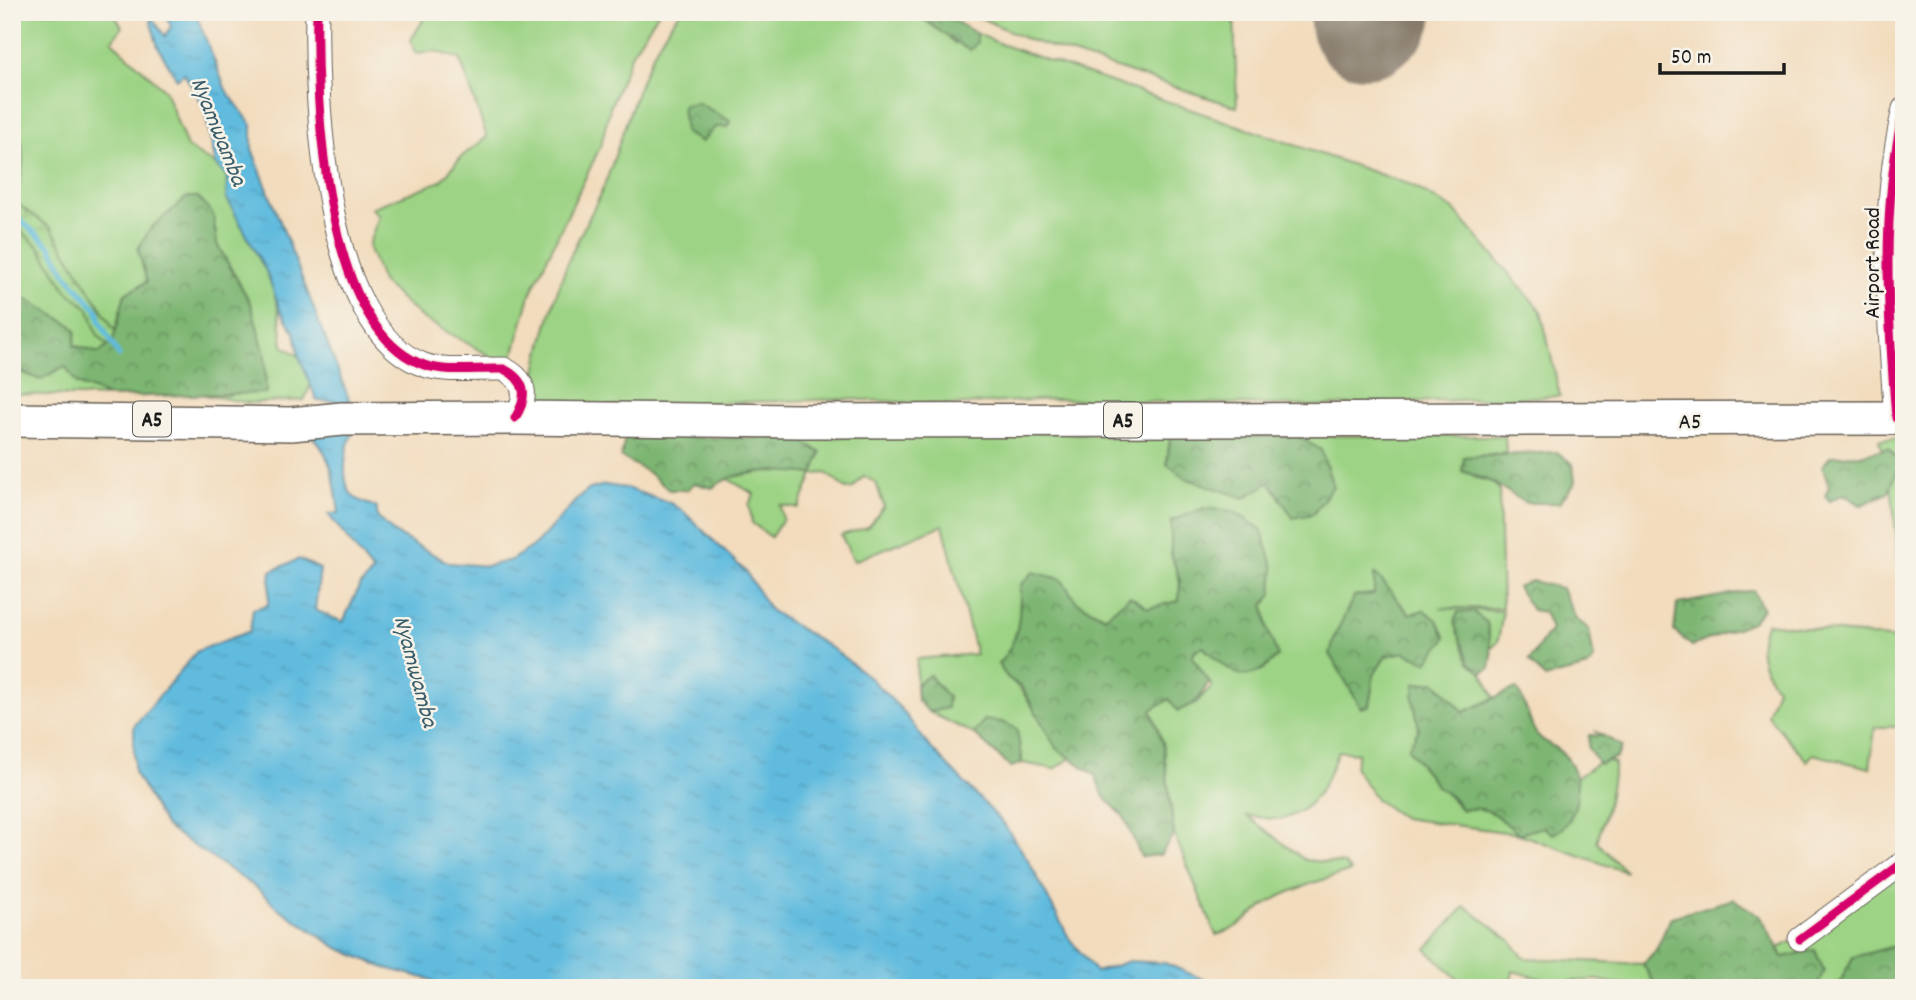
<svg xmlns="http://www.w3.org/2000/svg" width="1916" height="1000" font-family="Dekko,sans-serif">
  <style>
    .grass { fill: #9cd384; stroke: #5c7850; stroke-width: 2; fill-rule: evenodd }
    .forest { fill: url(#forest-crowns); stroke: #4c6847; stroke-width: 2 }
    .wetland { fill: url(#wetland-marsh); stroke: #5c7850; stroke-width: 2 }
    .water { fill: url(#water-ripples); stroke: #3e6c7d; stroke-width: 2 }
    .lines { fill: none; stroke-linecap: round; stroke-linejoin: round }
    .stream { stroke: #61bbde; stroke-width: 5 }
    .runway { stroke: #877c6c; stroke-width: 112 }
    .minor-casing { stroke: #675f54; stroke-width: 25 }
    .highway-casing { stroke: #675f54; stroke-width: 36 }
    .minor { stroke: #fff; stroke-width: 23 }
    .highway { stroke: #fff; stroke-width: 33 }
    .cycleway-casing { stroke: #f7f3e8; stroke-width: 13 }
    .cycleway { stroke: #d6006c; stroke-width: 9 }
    .labels { text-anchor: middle; stroke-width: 5; stroke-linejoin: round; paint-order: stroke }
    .shield { fill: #f7f3e8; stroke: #5e5c59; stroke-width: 2 }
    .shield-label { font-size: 21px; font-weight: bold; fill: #1c1c1c }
    .street-label { font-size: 23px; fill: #1c1c1c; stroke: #f7f3e8 }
    .water-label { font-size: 24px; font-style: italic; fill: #385c6a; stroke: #f7f3e8 }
  </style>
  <defs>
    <pattern id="forest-crowns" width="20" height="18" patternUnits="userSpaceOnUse" patternTransform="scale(1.75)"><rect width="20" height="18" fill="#7db572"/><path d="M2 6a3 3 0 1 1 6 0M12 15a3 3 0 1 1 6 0" fill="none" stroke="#66925d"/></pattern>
    <pattern id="wetland-marsh" width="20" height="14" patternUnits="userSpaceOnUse" patternTransform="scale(1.75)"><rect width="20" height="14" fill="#9cd384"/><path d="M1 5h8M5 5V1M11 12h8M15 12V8" fill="none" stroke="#86b571"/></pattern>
    <pattern id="water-ripples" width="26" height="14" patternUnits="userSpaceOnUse" patternTransform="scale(1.75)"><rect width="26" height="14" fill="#61bbde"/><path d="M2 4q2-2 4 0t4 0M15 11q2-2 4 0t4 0" fill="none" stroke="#54a0be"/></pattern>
  </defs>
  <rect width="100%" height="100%" fill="#f7f3e8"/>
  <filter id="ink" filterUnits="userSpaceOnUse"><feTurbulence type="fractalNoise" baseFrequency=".0143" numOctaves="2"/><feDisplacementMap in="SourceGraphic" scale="14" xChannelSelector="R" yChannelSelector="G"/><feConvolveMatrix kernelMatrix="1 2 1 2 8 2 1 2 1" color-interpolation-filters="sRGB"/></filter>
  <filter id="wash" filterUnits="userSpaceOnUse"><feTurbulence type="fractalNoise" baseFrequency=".00686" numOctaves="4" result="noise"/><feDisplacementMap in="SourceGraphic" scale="28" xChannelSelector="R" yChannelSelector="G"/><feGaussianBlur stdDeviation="1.57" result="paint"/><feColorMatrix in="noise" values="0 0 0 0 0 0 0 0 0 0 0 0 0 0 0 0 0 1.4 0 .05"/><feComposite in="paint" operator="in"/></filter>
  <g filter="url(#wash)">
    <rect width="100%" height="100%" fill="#f2dcbd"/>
    <g class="grass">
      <path d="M12 12H113L122 27 112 41 165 90 187 147 216 165 227 177C226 210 250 236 265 266 277 292 281 318 283 346L299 356 312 382 304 400 249 403 205 395H229L251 304 217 244 213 214 151 228 138 249 147 282 125 294 115 331 51 228 20 206 16 198 22 143 12 126Z"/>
      <path d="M428 12H659L632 53 610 108 601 145 531 292 510 367 422 318 382 282 368 246 379 216 371 208 441 181 461 157 487 137 460 59 436 51 415 53 411 40Z"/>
      <path d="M681 12H912L940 28 955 44 977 43 976 33 1003 45 1411 185 1454 210 1541 311 1560 396 1312 406 1054 399 952 405 848 399 534 408C528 377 561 274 576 244 585 224 596 206 604 186 624 136 644 49 681 12Z"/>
      <path d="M968 12H1234L1237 107 1026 39Z"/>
      <path d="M1904 172V374L1893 260Z"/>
      <path d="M12 223 39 247 67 291 89 309 97 334 108 346 99 353 74 345 12 291Z"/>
      <path d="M66 366 77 384 111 397 12 394V368Z"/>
      <path d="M973 430 1170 437 1167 464 1244 498 1270 481 1280 498 1297 436H1505L1506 453 1464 457 1475 478 1492 482 1499 489 1502 608H1440L1503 611 1498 642 1491 649 1487 623 1469 662 1482 673 1495 699 1464 713 1435 682 1427 774 1462 810C1493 804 1497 818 1520 834L1543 827 1577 783 1575 779 1603 759 1615 763 1609 800 1597 842 1626 872 1519 834 1403 818 1377 800 1355 768 1358 753 1338 751C1328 780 1314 813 1280 819 1270 820 1257 816 1247 816L1305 860 1344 864 1351 871C1323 880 1293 888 1268 903 1251 914 1236 931 1216 935L1174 834 1163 743 1151 710 1169 699 1178 710 1197 702 1212 686 1192 657 1195 650 1203 647 1225 667 1268 630 1264 606 1272 594 1233 511 1204 509 1171 521V554L1180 581 1179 601 1148 608 1130 597 1105 617 1076 602 1061 579 1020 586V618L1007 677C1037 699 1042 738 1071 758L1055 769 1022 763V754L984 720 974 734 929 712 947 708 930 675 916 685 917 659 976 654 943 525 854 561 841 535 868 527 884 506 876 483 864 476 853 488 846 489 826 473 813 474 799 508 780 505 783 519 771 537 752 523 749 505 754 494 726 478 777 469 812 474 821 453 798 438 964 434ZM1374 575C1388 583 1397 602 1410 614L1404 652 1386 656 1374 674 1369 706 1354 596 1374 594Z"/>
      <path d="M1904 438V583H1901L1891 483 1879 440Z"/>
      <path d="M1767 623 1895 639 1904 671V727H1875L1870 768 1813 754 1807 761 1767 715 1777 688C1762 670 1754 645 1767 623Z"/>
      <path d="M1904 868V947L1899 945 1853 957 1837 988H1816L1824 971 1783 957 1779 948 1814 930Z"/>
      <path d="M1465 906 1510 940 1524 958 1643 964 1657 988H1637L1598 980 1553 982 1513 971 1510 988H1467L1426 949Z"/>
    </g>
    <g class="forest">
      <path d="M910 12H939L976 33 977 43 970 50C948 41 933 22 910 12Z"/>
      <path d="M697 102 730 121 728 127H715L702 142 685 133 682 106Z"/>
      <path d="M187 197H198L213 214 217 244 251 304 265 355 266 393 111 397 77 384 65 366 40 380 12 368V291L71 325 76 331 74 346 99 353 113 341 125 294 147 282 138 249 151 228Z"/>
      <path d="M1297 436 1321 450 1333 486 1313 514 1293 518 1270 482 1244 498 1185 478 1167 464 1170 437Z"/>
      <path d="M625 437 798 438 821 453 813 474C779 470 740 467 712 488L694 483 688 490H669L649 473 621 457Z"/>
      <path d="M1888 448 1901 463 1888 493 1861 505 1843 494 1830 501 1825 496 1829 486 1822 466 1831 456 1860 455Z"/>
      <path d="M1557 452 1573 464 1575 483 1559 503H1526L1492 482 1462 471 1464 457Z"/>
      <path d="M1204 508 1233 511 1261 529 1274 568 1272 594 1264 606 1268 630 1278 656C1245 689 1234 675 1203 647L1195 650 1192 657 1209 681 1197 702 1178 711 1169 699 1151 710 1163 743 1174 834 1160 855 1141 857 1124 817 1104 797 1095 775 1056 748 1022 688 1007 677 998 664C1020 642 1020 615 1020 586L1033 572 1061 579 1077 602 1105 617 1130 596 1148 608 1179 601 1180 581 1171 554V521Z"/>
      <path d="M1374 574C1389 584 1396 602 1410 614L1424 610 1437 620 1446 638 1427 662 1404 652 1386 656 1374 675 1369 706 1361 708 1330 654 1335 635 1354 596 1374 594Z"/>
      <path d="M1532 581 1562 588 1576 619 1589 629 1594 659 1588 667 1545 678 1529 661 1551 629 1544 612 1532 610 1517 587Z"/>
      <path d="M1753 590 1763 609 1752 622 1692 646 1674 631 1677 604Z"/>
      <path d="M1458 612H1474L1487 623 1492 656 1490 668 1482 673 1469 662 1454 623Z"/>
      <path d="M929 675 948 697 947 708 929 712 917 700 916 685Z"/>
      <path d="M1435 682 1464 712 1516 688C1527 703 1529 724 1536 733 1543 743 1558 747 1566 757 1584 778 1580 823 1553 834L1543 827 1519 834C1497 818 1493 804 1462 810L1455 800 1436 786 1408 748 1419 729 1413 698 1415 684Z"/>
      <path d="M984 720 1002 722 1017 729 1022 763 1011 767 974 734Z"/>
      <path d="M1595 731 1622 746 1617 757 1599 764 1588 748 1589 735 1602 736Z"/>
      <path d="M1734 899 1761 917 1783 957 1815 950 1824 971 1816 988H1657L1643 964 1656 950 1671 917Z"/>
      <path d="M1899 945 1904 947V988H1837L1853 957Z"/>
    </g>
    <path class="wetland" d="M12 126 22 143 23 166 16 198 20 206 51 228 115 331 113 341 108 346 97 334 89 309 67 291 39 247 12 223Z"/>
    <g class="water">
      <path d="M148 12 165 36 171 27 165 12H195L226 90 252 125V149L350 402 317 401 299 356 295 333 280 310 267 273 226 197 227 177 216 165 204 107 184 73 177 79 158 47Z"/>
      <path d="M305 431H354C345 445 340 481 352 495 356 501 370 504 377 508V517L394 533 449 563 488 566 511 560 537 543 578 498 590 489 605 485 626 488 670 503 682 510 746 572 770 610 833 649 870 678 902 710 929 746 1003 823 1028 860 1069 938 1096 972 1129 961 1165 963 1223 988H445L429 979 385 968 338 948 278 908 258 889 166 827 134 772V726L197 651 250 631 253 609 268 605 271 571 299 559 320 569 315 610 343 622 359 587 373 572 328 514 339 513C335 482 332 449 305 431Z"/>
    </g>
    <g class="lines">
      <g class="stream">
        <path d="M12 157V177"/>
        <path d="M12 213 50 246 68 277 98 311 100 322 119 356"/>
      </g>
      <path class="runway" d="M1366 22 1377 12"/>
    </g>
  </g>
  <g filter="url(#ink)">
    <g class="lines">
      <g class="minor-casing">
        <g id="minor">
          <path d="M317 12C315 100 323 329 424 365 447 373 479 368 504 369 527 381 528 397 515 418"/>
          <path d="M1896 418C1888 315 1880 211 1904 109"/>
          <path d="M1800 939 1904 862"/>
        </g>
      </g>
      <g class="highway-casing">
        <path id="highway" d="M12 420 291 424 342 419 515 418 802 421 1904 418"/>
      </g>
      <use href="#minor" class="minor"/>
      <use href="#highway" class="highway"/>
      <g class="cycleway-casing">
        <g id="cycleway">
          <path d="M317 12C315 100 323 329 424 365 447 373 479 368 504 369 527 381 528 397 515 418"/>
          <path d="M1896 418C1888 315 1880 211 1904 109"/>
          <path d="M1800 939 1904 862"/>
        </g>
      </g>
      <use href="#cycleway" class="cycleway"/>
    </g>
  </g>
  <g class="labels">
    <g class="shield">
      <rect x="133" y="401.5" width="38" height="35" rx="5"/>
      <rect x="1104" y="402.5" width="38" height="35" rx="5"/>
    </g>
    <g class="shield-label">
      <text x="152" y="426">A5</text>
      <text x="1123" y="427">A5</text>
    </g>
    <g class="street-label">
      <text transform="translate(1871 263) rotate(-90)" y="8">Airport Road</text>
      <text transform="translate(1690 420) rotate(-1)" y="8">A5</text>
    </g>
    <g class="water-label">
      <text transform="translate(220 131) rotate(68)" y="8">Nyamwamba</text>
      <text transform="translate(417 671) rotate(75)" y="8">Nyamwamba</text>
    </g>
  </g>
  <rect width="1916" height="1000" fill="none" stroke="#f7f3e8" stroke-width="42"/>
  <path d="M1660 63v10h124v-10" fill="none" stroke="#1c1c1c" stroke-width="3.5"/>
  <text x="1671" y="63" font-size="21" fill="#1c1c1c" stroke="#f7f3e8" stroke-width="5" paint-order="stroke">50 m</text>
</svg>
